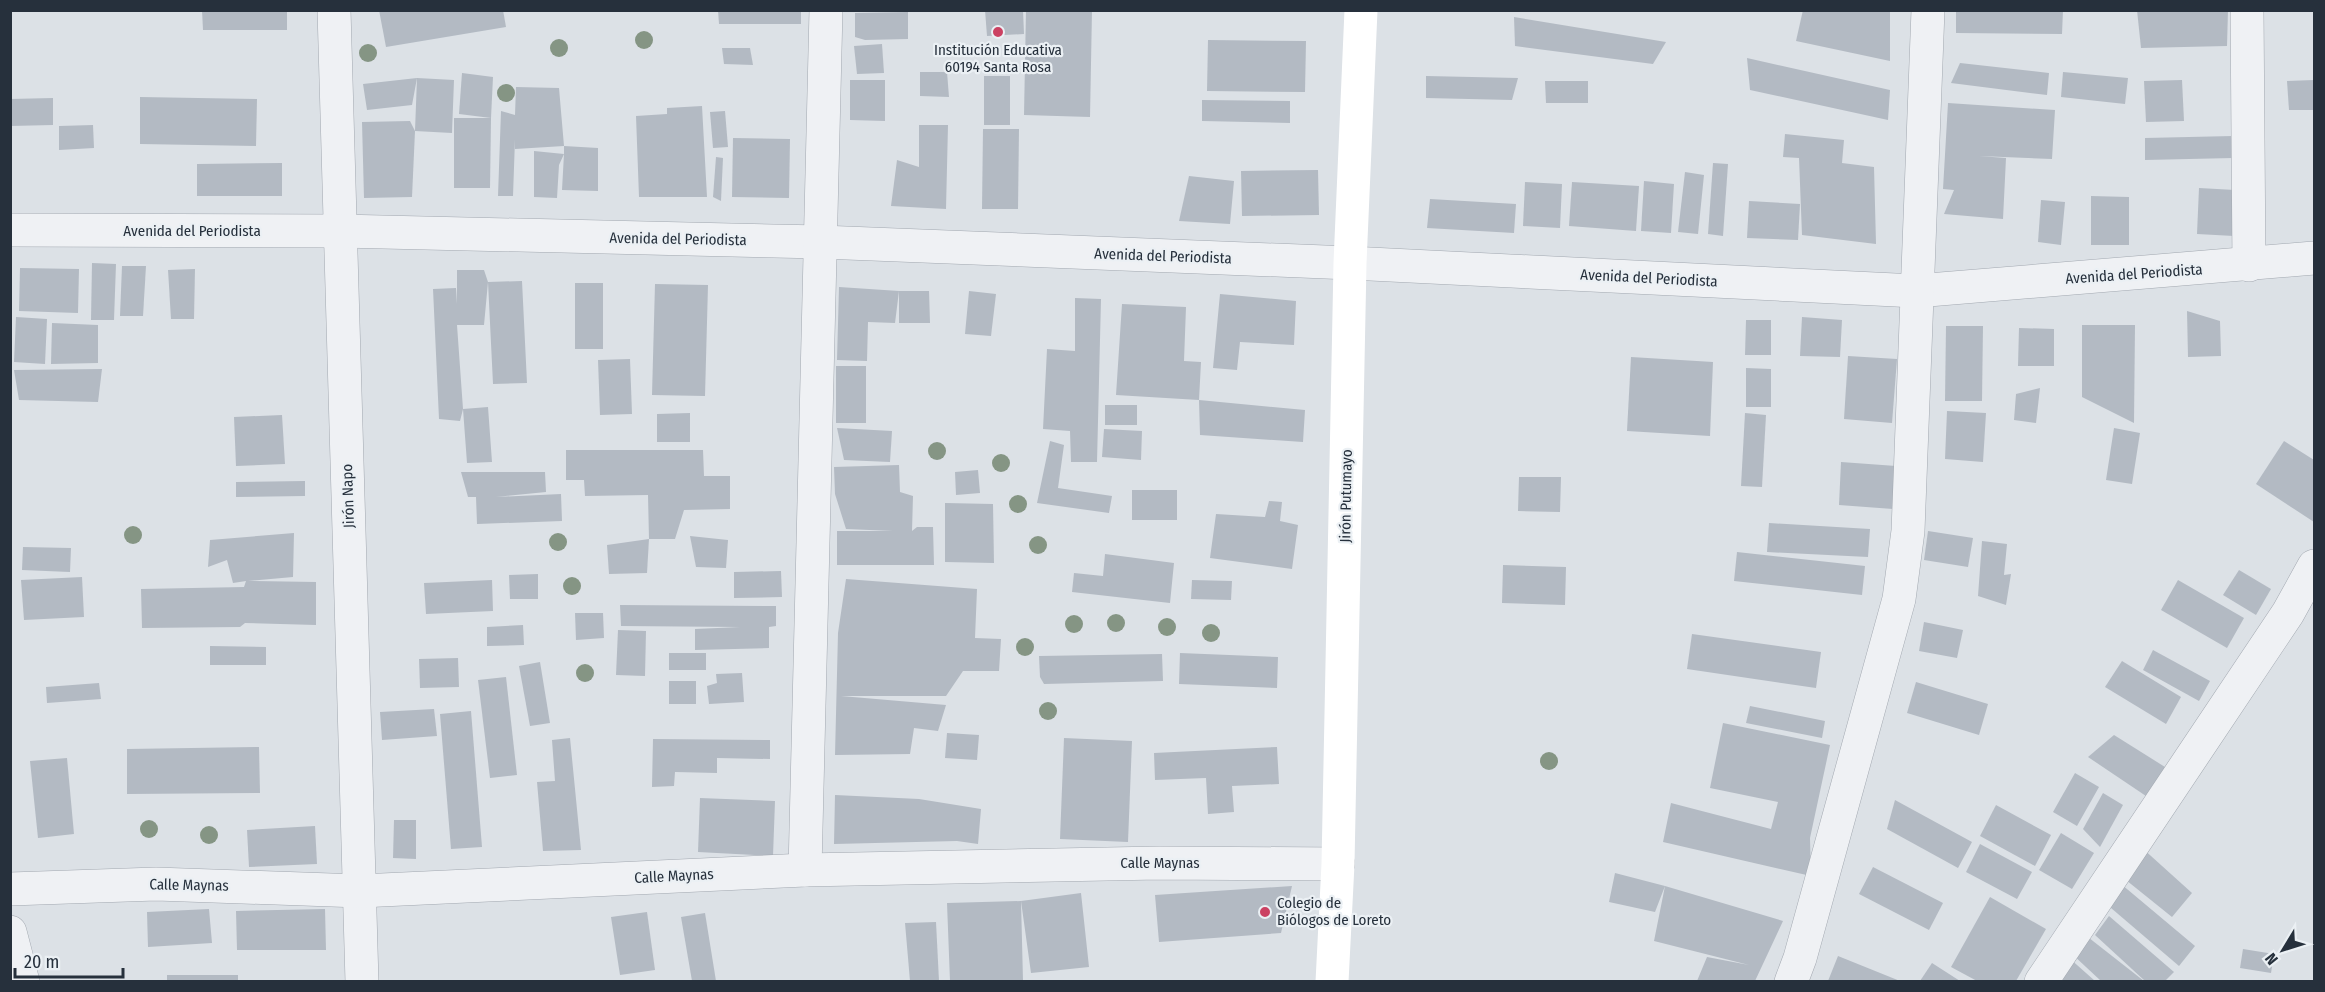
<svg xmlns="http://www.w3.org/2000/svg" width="2325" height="992" font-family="'Fira Sans Condensed',sans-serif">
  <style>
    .building { fill: #b3bac3 }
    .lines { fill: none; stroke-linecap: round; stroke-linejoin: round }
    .street-casing { stroke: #a2a8b0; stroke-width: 34 }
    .street { stroke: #eff1f4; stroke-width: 33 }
    .secondary { stroke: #fff; stroke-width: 33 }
    .tree { fill: #859584 }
    .poi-dot { fill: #cb4162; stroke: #ebf0f4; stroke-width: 2 }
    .labels { text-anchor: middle; stroke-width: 4.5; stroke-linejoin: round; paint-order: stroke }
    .poi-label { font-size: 15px; fill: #26303c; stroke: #ebf0f4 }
    .street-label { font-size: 15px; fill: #26303c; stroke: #ebf0f4 }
  </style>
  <rect width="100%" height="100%" fill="#dce1e6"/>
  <g class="building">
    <path d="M202 10H287V30H203Z"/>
    <path d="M379 10H503L506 27 386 47Z"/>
    <path d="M718 10H801V24H719Z"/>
    <path d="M985 10H1023L1024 34 987 36Z"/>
    <path d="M1026 10H1092L1090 117 1024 115Z"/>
    <path d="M1803 10H1890V61L1796 41Z"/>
    <path d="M1956 10H2063L2062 34 1956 33Z"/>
    <path d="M2137 10H2228L2227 46 2141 48Z"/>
    <path d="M908 12V39L865 40 855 37V13Z"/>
    <path d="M1514 17 1666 42 1653 64 1515 46Z"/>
    <path d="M1208 40 1306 41 1305 92 1207 91Z"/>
    <path d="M882 44 884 73 857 74 854 46Z"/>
    <path d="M722 48H750L753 65 724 64Z"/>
    <path d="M1747 58 1890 90 1888 120 1750 90Z"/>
    <path d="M1960 63 2049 73 2047 95 1951 83Z"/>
    <path d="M920 72H947L949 97 920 96Z"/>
    <path d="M2063 72 2128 78 2125 104 2061 97Z"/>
    <path d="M462 73 493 77 491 118 459 114Z"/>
    <rect x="984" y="76" width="26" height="49"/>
    <path d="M1426 76 1518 78 1512 100 1426 98Z"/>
    <path d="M417 78 454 80 452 133 415 131 417 78 412 105 367 110 363 84Z"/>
    <path d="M850 80H885V121L850 120Z"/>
    <path d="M2182 80 2184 121 2146 122 2144 81Z"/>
    <path d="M2314 80V110H2289L2287 81Z"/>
    <path d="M1545 81H1588V103H1546Z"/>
    <path d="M516 87 559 88 564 146 515 149V139L513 196H498L501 111 515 115Z"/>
    <path d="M140 97 257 99 256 146 140 144Z"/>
    <path d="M53 98V125L10 126V99Z"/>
    <path d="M1202 100 1290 101V123L1202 121Z"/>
    <path d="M1948 103 2055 110 2052 159 1979 156 2006 158 2003 219 1944 214 1954 190 1943 189Z"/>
    <path d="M702 106 707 197H639L636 116 667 114V108Z"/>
    <path d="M725 111 728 147 713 148 710 112Z"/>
    <path d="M454 118H491L490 188H454Z"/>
    <path d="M410 121 415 131 412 197 364 198 362 122Z"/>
    <path d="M93 125 94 148 59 150V126Z"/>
    <path d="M919 125H948L946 209 891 206 897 160 919 167Z"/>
    <path d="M983 129H1019L1018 209H982Z"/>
    <path d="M1785 134 1844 140 1842 163 1874 167 1876 244 1802 235 1799 158 1783 157Z"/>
    <path d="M2233 136V158L2145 160V138Z"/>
    <path d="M733 138 790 139 789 198 732 197Z"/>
    <path d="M564 146 598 148V191L562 190 564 154 559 165 557 198 534 197V151L564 154Z"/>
    <path d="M716 157 723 158 721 201 713 197Z"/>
    <path d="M282 163V196H197V164Z"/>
    <path d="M1713 163 1728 164 1723 236 1708 234Z"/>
    <path d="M1318 170 1319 215 1242 216 1241 171Z"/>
    <path d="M1685 172 1704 175 1698 234 1678 232Z"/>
    <path d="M1189 176 1234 181 1230 224 1179 221Z"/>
    <path d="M1644 181 1674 184 1671 233 1641 231Z"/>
    <path d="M1525 182 1562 184 1560 228 1523 226Z"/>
    <path d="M1572 182 1639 186 1636 231 1569 226Z"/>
    <path d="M2199 188 2235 190 2234 236 2197 234Z"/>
    <path d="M2091 196 2129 197V245H2091Z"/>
    <path d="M1430 199 1516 204 1514 233 1427 228Z"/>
    <path d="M2041 200 2065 202 2061 245 2038 242Z"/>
    <path d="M1749 201 1800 204 1798 240 1747 238Z"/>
    <path d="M92 263 116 264 114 320H91Z"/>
    <path d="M122 266H146L143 316H120Z"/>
    <path d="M20 268 79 269 78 313 19 311Z"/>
    <path d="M195 269 194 319H171L168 270Z"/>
    <path d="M457 270H484L488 282 522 281 527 383 493 384 488 282 484 325H457L463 409 488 407 492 462 467 463 463 409 460 421 439 419 433 289 456 288 457 304Z"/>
    <rect x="575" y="283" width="28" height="66"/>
    <path d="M655 284 708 285 705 396 652 395Z"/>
    <path d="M839 287 899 291 895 323 868 322 867 361 837 360Z"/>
    <path d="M899 291H929L930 323H899Z"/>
    <path d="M969 291 996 294 991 336 965 334Z"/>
    <path d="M1220 294 1296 301 1294 345 1240 342 1237 370 1213 368Z"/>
    <path d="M1075 298 1101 299 1097 462H1071L1070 431 1043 429 1047 349 1075 351Z"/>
    <path d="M1122 304 1186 307 1184 361 1201 362 1199 400 1305 410 1303 442 1200 435 1199 400 1116 395Z"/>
    <path d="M2187 311 2220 321 2221 356 2188 357Z"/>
    <path d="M16 317 47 319 45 364 14 362Z"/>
    <path d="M1802 317 1842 320 1840 357 1800 356Z"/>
    <path d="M1746 320H1771V355H1745Z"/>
    <path d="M52 323 98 325V363L51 364Z"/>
    <path d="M2082 325H2135L2134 423 2082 397Z"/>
    <path d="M1946 326H1983L1982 401H1945Z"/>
    <path d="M2019 328 2054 329V366H2018Z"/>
    <path d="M1848 356 1897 359 1892 423 1844 419Z"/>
    <path d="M1631 357 1713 362 1710 436 1627 431Z"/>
    <path d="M630 359 632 414 600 415 598 360Z"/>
    <rect x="836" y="366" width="30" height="57"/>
    <path d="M1746 368 1771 369V407H1746Z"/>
    <path d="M102 369 98 402 19 400 14 370Z"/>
    <path d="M2040 388 2036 423 2014 420 2016 394Z"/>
    <rect x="1105" y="405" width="32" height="20"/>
    <path d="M1947 411 1986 413 1983 462 1945 459Z"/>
    <path d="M690 413V442H657V414Z"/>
    <path d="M1745 413 1766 415 1762 487 1741 486Z"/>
    <path d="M282 415 285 464 236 466 234 417Z"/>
    <path d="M837 428 892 431 890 462 844 460Z"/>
    <path d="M2114 428 2140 433 2132 484 2106 480Z"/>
    <path d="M1104 429 1142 431 1141 460 1102 457Z"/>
    <path d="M1050 441 1064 445 1058 488 1112 496 1109 513 1037 503Z"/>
    <path d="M2284 441 2314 460V522L2256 484Z"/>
    <path d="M566 450H703L704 476H730V509L684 510 675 539H649L648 495 585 496 584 480H566Z"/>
    <path d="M1841 462 1896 466 1893 509 1839 505Z"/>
    <path d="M899 465 900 492 913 496 912 531 917 527H933L934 565H837V531H893L846 529 835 494 834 467Z"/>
    <path d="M978 470 980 493 956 495 955 472Z"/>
    <path d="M461 472H545L546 492 496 497 561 494 562 521 477 524 476 497H468Z"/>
    <path d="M1519 477H1561L1560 512 1518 511Z"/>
    <path d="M305 481V496L236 497V482Z"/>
    <rect x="1132" y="490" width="45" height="30"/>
    <path d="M1269 501 1282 502 1280 521 1298 525 1292 569 1210 558 1216 514 1265 517Z"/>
    <path d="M945 503 993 504 994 563 945 562Z"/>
    <path d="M1769 523 1870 529 1868 557 1767 552Z"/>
    <path d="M1928 531 1973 538 1968 567 1924 560Z"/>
    <path d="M294 533 293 577 248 581 316 582V625L245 623 240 627 142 628 141 589 244 587 246 581 233 583 227 560 208 567 210 540Z"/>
    <path d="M690 536 728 540 726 568 696 567Z"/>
    <path d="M649 539 647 573 609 574 607 545Z"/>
    <path d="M1982 541 2007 544 2004 575 2011 574 2006 605 1978 596Z"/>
    <path d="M23 547 71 548 70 572 22 570Z"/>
    <path d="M1737 552 1865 566 1862 595 1734 581Z"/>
    <path d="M1105 554 1174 563 1170 603 1072 592 1074 573 1103 576Z"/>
    <path d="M1503 565 1566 567 1565 605 1502 603Z"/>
    <path d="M2239 570 2271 589 2256 615 2223 595Z"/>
    <path d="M781 571 782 597 734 598V572Z"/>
    <path d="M538 574V599H510L509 575Z"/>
    <path d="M82 577 84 617 24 620 21 580Z"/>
    <path d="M846 579 977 589 975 638 1001 639 999 671H963L946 696H841L946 705 938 731 914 728 910 754 835 755 838 633Z"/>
    <path d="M492 580 493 611 426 614 424 583Z"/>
    <path d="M1192 580 1232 581 1231 600 1191 599Z"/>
    <path d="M2178 580 2244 618 2227 648 2161 610Z"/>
    <path d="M620 605 776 606V626L769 627V648L695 650V629L740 627 621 626Z"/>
    <path d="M575 613H603L604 638 576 640Z"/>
    <path d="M1924 622 1963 630 1957 658 1919 651Z"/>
    <path d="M523 625 524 645 487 646V627Z"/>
    <path d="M618 630 646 631 645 676 616 675Z"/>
    <path d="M1692 634 1821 652 1816 688 1687 669Z"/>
    <path d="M210 646 266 647V665H210Z"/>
    <path d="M2153 650 2210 681 2199 701 2143 670Z"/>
    <rect x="669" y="653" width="37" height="17"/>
    <path d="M1180 653 1278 657 1277 688 1179 684Z"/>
    <path d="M1162 654 1163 681 1044 684 1040 677 1039 656Z"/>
    <path d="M458 658 459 687 420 688 419 659Z"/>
    <path d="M2122 661 2181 697 2166 724 2105 687Z"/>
    <path d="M540 662 550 723 530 726 519 666Z"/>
    <path d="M742 673 744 702 709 704 707 686 717 683 716 674Z"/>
    <path d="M506 677 517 775 490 778 478 680Z"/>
    <rect x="669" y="681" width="27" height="23"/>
    <path d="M1916 682 1988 704 1979 735 1907 713Z"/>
    <path d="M99 683 101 699 47 703 46 687Z"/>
    <path d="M1750 706 1825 721 1822 738 1746 723Z"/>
    <path d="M434 709 437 736 382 740 380 712Z"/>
    <path d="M471 711 482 847 451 849 440 714Z"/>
    <path d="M1723 723 1830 745 1810 838 1811 876 1663 842 1671 803 1771 829 1778 802 1710 788Z"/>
    <path d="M947 733 979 735 977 760 945 758Z"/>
    <path d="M2114 735 2165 767 2146 796 2088 757Z"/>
    <path d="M570 738 581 850 543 851 537 782 555 781 552 740Z"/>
    <path d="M1064 738 1132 741 1128 842 1060 839Z"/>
    <path d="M653 739 770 740V759L717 758V773L675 772 674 786 652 787Z"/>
    <path d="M259 747 260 793 127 794V749Z"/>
    <path d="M1277 747 1279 784 1232 786 1234 812 1208 814 1206 778 1155 780 1154 753Z"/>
    <path d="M67 758 74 834 38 838 30 761Z"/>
    <path d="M2075 773 2099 787 2077 826 2053 812Z"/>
    <path d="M2103 793 2123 805 2100 847 2083 829Z"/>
    <path d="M835 795 919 799 981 809 978 844 957 841 834 844Z"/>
    <path d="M700 798 775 801 773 856 698 852Z"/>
    <path d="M1895 800 1972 842 1958 868 1887 829Z"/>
    <path d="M1996 805 2051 835 2035 866 1980 836Z"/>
    <path d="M394 820H416V859L393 858Z"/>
    <path d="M315 826 317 864 249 867 247 830Z"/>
    <path d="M2061 833 2094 853 2072 889 2039 870Z"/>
    <path d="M1980 844 2032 872 2017 899 1966 872Z"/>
    <path d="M2141 847 2192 893 2172 917 2121 876Z"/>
    <path d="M1873 867 1943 903 1929 930 1859 894Z"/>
    <path d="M1615 873 1665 886 1783 921 1755 981H1697L1707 957 1749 965 1654 941 1665 886 1655 912 1609 902Z"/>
    <path d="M2121 884 2195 946 2179 966 2104 902Z"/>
    <path d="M1292 886 1281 933 1159 942 1155 895Z"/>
    <path d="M1081 893 1089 967 1031 973 1021 901 1023 981H950L947 903 1021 901Z"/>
    <path d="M1990 897 2046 929 2016 981H1977L1951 967Z"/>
    <path d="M209 909 212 943 148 947 147 912Z"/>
    <path d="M325 909 326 950H237L236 911Z"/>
    <path d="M647 912 655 970 620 975 611 917Z"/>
    <path d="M705 913 716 981H692L681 917Z"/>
    <path d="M2109 916 2174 972 2165 981H2145L2095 935Z"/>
    <path d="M936 922 939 981H910L905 923Z"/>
    <path d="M2084 934 2144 981H2101L2071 953Z"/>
    <path d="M2243 949 2274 954 2271 973 2240 968Z"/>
    <path d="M1838 956 1900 981H1828Z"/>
    <path d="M2068 957 2095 981H2052Z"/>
    <path d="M1932 963 1960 981H1920Z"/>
    <rect x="167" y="975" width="71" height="6"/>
  </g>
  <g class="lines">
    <g class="street-casing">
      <g id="street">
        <path d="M334 10 362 982"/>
        <path d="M2247 10 2249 265"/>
        <path d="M10 230 340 231 821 242 1350 263 1916 291 2314 258"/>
        <path d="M805 870 826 10"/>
        <path d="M10 889 156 884 360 891 805 870 1159 863 1338 864"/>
        <path d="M10 932 23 982"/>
        <path d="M1791 982 1800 958 1899 599 1908 531 1928 10"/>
        <path d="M2041 982 2288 613 2314 566"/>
      </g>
    </g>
    <use href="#street" class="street"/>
    <path class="secondary" d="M1332 982 1338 864 1350 263 1361 10"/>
  </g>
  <g class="tree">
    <circle cx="644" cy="40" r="9"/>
    <circle cx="559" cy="48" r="9"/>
    <circle cx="368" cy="53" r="9"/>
    <circle cx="506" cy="93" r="9"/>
    <circle cx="937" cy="451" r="9"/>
    <circle cx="1001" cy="463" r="9"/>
    <circle cx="1018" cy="504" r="9"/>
    <circle cx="133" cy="535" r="9"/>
    <circle cx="558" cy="542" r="9"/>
    <circle cx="1038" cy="545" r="9"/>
    <circle cx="572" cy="586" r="9"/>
    <circle cx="1116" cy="623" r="9"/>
    <circle cx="1074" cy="624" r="9"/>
    <circle cx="1167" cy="627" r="9"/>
    <circle cx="1211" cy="633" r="9"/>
    <circle cx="1025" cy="647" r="9"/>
    <circle cx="585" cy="673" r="9"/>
    <circle cx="1048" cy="711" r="9"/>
    <circle cx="1549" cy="761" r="9"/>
    <circle cx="149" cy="829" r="9"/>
    <circle cx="209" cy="835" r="9"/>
  </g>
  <g class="poi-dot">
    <circle cx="998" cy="32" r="6"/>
    <circle cx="1265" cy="912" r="6"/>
  </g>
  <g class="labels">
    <g class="poi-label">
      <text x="998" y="55">Institución Educativa<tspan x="998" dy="17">60194 Santa Rosa</tspan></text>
      <text x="1277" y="908" text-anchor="start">Colegio de<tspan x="1277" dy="17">Biólogos de Loreto</tspan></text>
    </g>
    <g class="street-label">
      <text x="192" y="236">Avenida del Periodista</text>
      <text transform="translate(678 239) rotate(1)" y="5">Avenida del Periodista</text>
      <text transform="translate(1163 256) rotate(2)" y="5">Avenida del Periodista</text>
      <text transform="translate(2134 274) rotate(-4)" y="5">Avenida del Periodista</text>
      <text transform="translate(1649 278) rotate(3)" y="5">Avenida del Periodista</text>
      <text transform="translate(348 496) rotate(-92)" y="5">Jirón Napo</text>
      <text transform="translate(1346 496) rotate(-89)" y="5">Jirón Putumayo</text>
      <text x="1160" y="868">Calle Maynas</text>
      <text transform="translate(674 876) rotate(-3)" y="5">Calle Maynas</text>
      <text transform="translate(189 885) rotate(1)" y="5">Calle Maynas</text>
    </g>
  </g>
  <rect width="2325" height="992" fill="none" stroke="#26303c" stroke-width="24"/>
  <g transform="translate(2283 950) rotate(232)" stroke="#ebf0f4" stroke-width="4.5" paint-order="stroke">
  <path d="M0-4.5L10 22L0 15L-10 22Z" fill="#26303c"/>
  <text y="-9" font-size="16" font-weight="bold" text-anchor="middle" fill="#26303c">N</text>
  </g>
  <path d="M15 968v9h108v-9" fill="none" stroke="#26303c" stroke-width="3"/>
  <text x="24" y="968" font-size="18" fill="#26303c" stroke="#ebf0f4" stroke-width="4.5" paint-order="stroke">20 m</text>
</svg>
